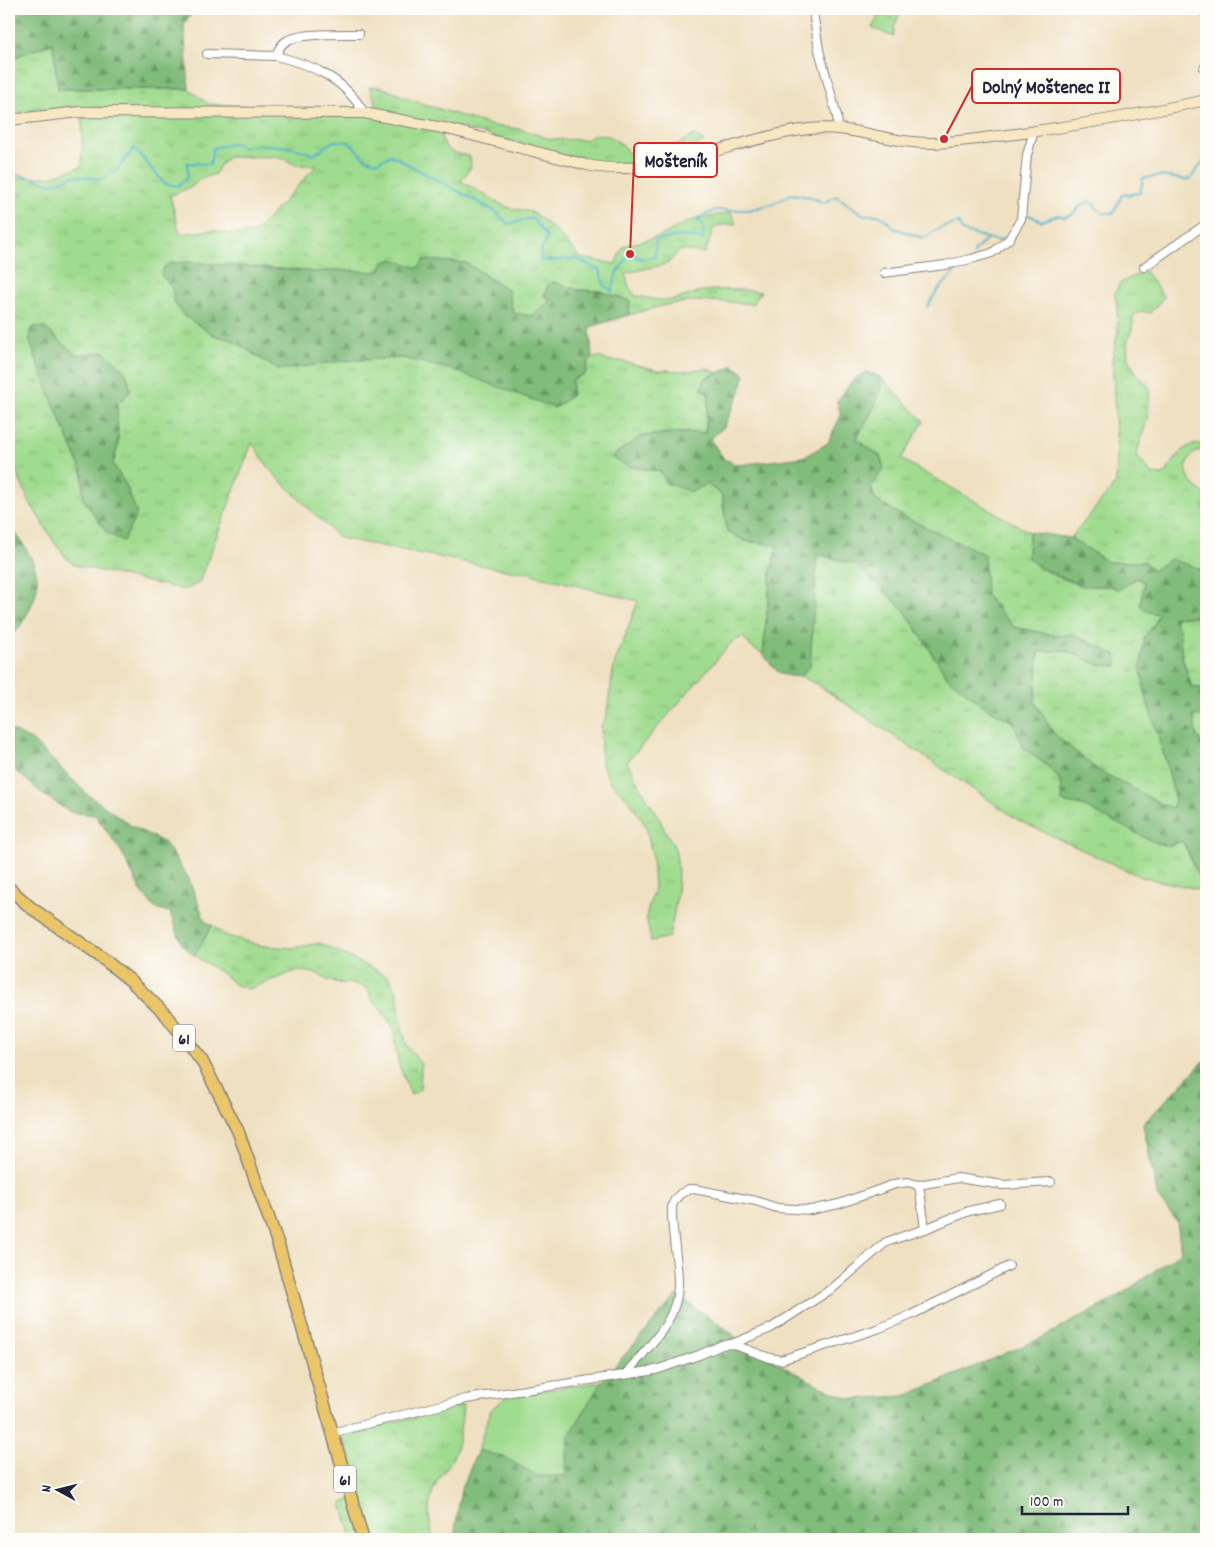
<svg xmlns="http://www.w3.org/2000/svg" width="1215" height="1548" font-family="Dekko,sans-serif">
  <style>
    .grass { fill: url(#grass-tufts); stroke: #617f65; fill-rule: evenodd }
    .forest { fill: url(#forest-firs); stroke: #516f5a }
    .garden { fill: #a0dc8f; stroke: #617f65 }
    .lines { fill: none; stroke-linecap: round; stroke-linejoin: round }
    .stream { stroke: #4cb1cb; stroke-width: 2 }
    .street-casing { stroke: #88817e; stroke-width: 10 }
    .secondary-casing { stroke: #88817e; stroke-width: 12 }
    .primary-casing { stroke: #88817e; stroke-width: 14 }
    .street { stroke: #fff; stroke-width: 8 }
    .secondary { stroke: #f7e8c3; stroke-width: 10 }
    .primary { stroke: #ebc669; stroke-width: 11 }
    .labels { text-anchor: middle; stroke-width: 4.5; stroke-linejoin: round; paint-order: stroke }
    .shield { fill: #fdfcf7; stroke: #646373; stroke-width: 1 }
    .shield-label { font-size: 16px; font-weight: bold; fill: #22223b }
    .leader { fill: none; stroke: #d62828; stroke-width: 2 }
    .callout-dot { fill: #d62828; stroke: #fdfcf7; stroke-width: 2 }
    .callout { fill: #fdfcf7; stroke: #d62828; stroke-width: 2 }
    .callout-label { font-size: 19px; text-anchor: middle; font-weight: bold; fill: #22223b }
  </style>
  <defs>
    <pattern id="grass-tufts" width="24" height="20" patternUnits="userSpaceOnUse" patternTransform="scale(1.25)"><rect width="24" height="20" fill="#a0dc8f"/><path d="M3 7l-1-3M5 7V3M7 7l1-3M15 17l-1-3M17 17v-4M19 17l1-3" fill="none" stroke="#8abc7c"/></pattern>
    <pattern id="forest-firs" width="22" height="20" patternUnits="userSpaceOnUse" patternTransform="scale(1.25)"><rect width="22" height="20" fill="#80bc7a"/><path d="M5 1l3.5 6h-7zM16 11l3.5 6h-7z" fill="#689865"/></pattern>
  </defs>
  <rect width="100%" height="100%" fill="#fdfcf7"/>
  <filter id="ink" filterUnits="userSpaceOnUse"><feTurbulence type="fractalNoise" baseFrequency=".02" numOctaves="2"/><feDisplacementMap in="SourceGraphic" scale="10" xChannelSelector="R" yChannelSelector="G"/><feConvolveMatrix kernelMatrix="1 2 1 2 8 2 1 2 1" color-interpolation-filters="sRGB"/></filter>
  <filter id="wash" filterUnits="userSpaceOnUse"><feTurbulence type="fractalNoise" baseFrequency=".0096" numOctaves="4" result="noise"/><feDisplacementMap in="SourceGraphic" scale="20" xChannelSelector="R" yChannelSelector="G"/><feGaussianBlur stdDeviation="1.12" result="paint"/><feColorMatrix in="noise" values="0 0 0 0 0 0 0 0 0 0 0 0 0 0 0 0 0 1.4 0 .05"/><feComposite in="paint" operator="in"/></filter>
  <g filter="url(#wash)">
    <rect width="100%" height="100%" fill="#efe0c1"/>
    <g class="grass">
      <path d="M885 9H911L900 13 894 28V37L872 28 880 13Z"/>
      <path d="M53 43 58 89H189L208 104 290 109 379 110 369 87H381L414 101 493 126 521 129 550 139 585 140 595 134 609 136 622 144 629 154 671 147 695 135 704 142 671 158 642 164H609L562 155 446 124 441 135C446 153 453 153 470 156L471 167 461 181 506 207 532 212 554 229 581 258 615 264 624 246 661 236 689 221 731 212 736 224 721 225 714 227 705 253 680 250 667 264 626 273 628 285 635 296C650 297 657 302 673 300 683 298 693 293 703 291 721 289 742 289 761 292L752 304C736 303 721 301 705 301 680 301 653 307 629 315L630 301 600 291 578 290 554 282 551 300 532 316 513 313 508 290 466 263 424 260 418 268 379 272 335 270 318 272 189 262 170 263 163 268 172 288 174 302 214 335 232 340 278 370 342 361 403 358 450 369 572 380 585 374 588 362 592 358 599 357 608 361H621L658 370 687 371 707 368 717 373 704 379 709 394 705 433H673L641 436 629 467C661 471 696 476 722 495L727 532 745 541 778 545 771 572 763 654 751 647 743 637 732 642 627 762C639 788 656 810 668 836 671 841 675 847 676 853 681 881 675 910 669 937L651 941 646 917 654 888 652 855 646 826 629 800 610 782 601 762V726L606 718 614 666 638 601 520 571H511L339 538 272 472 252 443 199 583 184 590 75 565 69 561 54 542 29 501 9 455V178L50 177 82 166V107L9 113V59ZM229 157H274L287 160 295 165H317L255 233 229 234 214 230 180 234 170 196 193 186 198 180 215 174 223 161ZM45 328 76 355 117 404 118 445 113 464 128 489 83 499V474L50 395 30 342V330Z"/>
      <path d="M1145 271 1164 297 1150 313 1142 311 1134 315 1132 329 1127 343 1128 359 1135 371 1150 388 1148 417 1136 455 1152 474 1164 475C1177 459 1181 442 1206 444V450C1191 449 1182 465 1189 478 1193 485 1200 490 1206 495V571L1154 570 1144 562H1108L1071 538 1116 483 1117 449 1112 359 1118 330 1117 307 1115 293 1120 283Z"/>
      <path d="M880 377 924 421 901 459 1029 532 1028 558C1050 577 1081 589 1111 586 1119 584 1128 580 1137 578L1144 582 1158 614 1154 625 1144 638 1141 669 1146 697 1167 765 1175 800 1173 809 1161 804 1098 770 1054 734 1035 702 1039 652 1065 650 1099 665 1116 666V655L1072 634 1058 636 1014 627 986 595 983 554 904 517 875 500 871 486 884 469 880 456 856 439C866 422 884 396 880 377Z"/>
      <path d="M817 554 857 564 905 611 948 678 988 709 1014 722 1022 747 1050 768 1060 780 1062 802 1083 806 1152 841 1167 846 1182 841C1191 856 1195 874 1206 887V891L1141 877 1020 821 821 687 801 676 810 666Z"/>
      <path d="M1195 616 1206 630V689L1192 687 1182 656 1179 629 1174 618Z"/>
      <path d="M1193 716H1206V748L1204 743 1197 738Z"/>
      <path d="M212 925 224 935 262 946 293 948 320 943 389 977 397 991 402 1028 407 1046 421 1064 420 1089 411 1095 398 1063 393 1027 380 1008 372 1001 368 989 356 984 339 983 327 980 318 974 299 970 248 989 234 984 223 974 195 956Z"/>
      <path d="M463 1405C461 1422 460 1442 453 1457 449 1466 443 1472 438 1480 427 1500 427 1518 434 1539H352L342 1503 361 1495 343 1435Z"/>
    </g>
    <g class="forest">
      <path d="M9 9H194L184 25 189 89H58L53 43 9 59Z"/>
      <path d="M393 259 418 268 424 260 466 263 508 290 513 313 532 316 551 300 544 296 547 286 554 282 578 290 600 291 630 301 629 315 590 327 592 358 588 362 585 374 572 380V395L555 408 450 369 403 358 342 361 278 370 232 340 214 335 184 316 174 302 172 288 161 275C165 260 175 263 189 262L318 272 335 270 379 272 384 262Z"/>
      <path d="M36 326 45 328 76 355 105 352 126 372 131 391 117 404 118 445 113 464 128 489 137 514 123 541 107 533 83 499V474L50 395 30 342V330Z"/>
      <path d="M732 365 745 374 740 392 724 427 710 439 724 459 738 465 804 457 828 443 841 415 837 401 854 379 867 372 880 377C884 396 866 422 856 439L880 456 884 469 871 486 875 500 904 517 984 554 986 595 1014 627 1058 636 1072 634 1116 655 1117 666 1099 665 1065 650 1039 652 1035 702 1054 734 1098 770 1161 804 1173 808 1175 800 1167 765 1146 697 1141 669 1144 638 1154 625 1158 614 1145 611 1140 604 1144 582 1137 578 1118 590 1111 586H1082L1040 568 1028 558 1029 532 1071 538 1108 562H1144L1154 570 1170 559 1206 571V630L1195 616 1174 618 1179 629 1182 656 1191 687 1206 689V716H1193L1197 737 1204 743 1206 748V784L1203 787 1206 803V887C1195 874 1191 856 1182 841L1167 846 1152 841 1083 806 1062 802 1060 780 1050 768 1022 747 1014 722 988 709 948 678 905 611 857 565 817 554 810 666 801 676C779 678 776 671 763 654L771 572 777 545 745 541 727 532 722 495 708 484 691 492 666 483 660 471 629 467 611 457 641 436 673 433H705L709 395 702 389 704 379 725 370Z"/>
      <path d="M9 531H14C36 561 47 582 26 616 21 625 18 632 9 636Z"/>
      <path d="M9 729 33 741 88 795 135 828 165 843 188 877 205 921 212 925 195 956 182 945 170 912 155 908 142 893 121 851 95 815 70 812 44 795 9 765Z"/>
      <path d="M1206 1059V1539H454L461 1489 478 1450 504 1457 538 1476H565L569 1436 601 1382 677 1295 729 1331 743 1344 824 1388 851 1399 905 1396 1037 1340 1116 1298 1181 1252 1177 1221 1158 1198 1143 1124Z"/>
    </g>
    <path class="garden" d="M601 1382 569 1436 565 1476H538L504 1457 478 1450 490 1410 508 1396Z"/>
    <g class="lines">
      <g class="stream">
        <path d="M9 175H22L51 184 74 176 103 179 117 170 134 148 165 184 178 186 188 176 187 163 210 164 213 148 235 143 241 147C266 143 291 145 314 155L333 141 349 142 366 159 377 162 391 155 496 212 508 224 532 218 547 237 541 251 540 261 577 259 600 270 604 285 612 292 616 274 630 254 642 259 655 257 656 240 682 236 703 239 704 225 696 219 716 210H749L773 204 791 194 811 197 824 203 836 196 864 215H878L885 219 894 228 923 238 942 227 959 223 962 231 998 241 1004 238"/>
        <path d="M1024 215H1029L1041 221 1058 215 1065 217 1073 214 1081 205 1090 201 1102 213H1113L1122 195 1140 193 1143 178 1162 176 1186 180 1191 178 1204 160H1206"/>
        <path d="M974 255 975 250 989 238"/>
        <path d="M927 307 937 291 957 270 972 262"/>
      </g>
    </g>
  </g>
  <g filter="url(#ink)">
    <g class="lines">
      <g class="street-casing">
        <g id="street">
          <path d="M1202 9 1206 15"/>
          <path d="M814 18 819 50 837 116 838 128"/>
          <path d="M359 34C341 34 304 33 288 40 282 43 278 50 276 56 313 65 345 79 364 113"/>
          <path d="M207 54 276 56"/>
          <path d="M1204 68 1206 67"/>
          <path d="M1144 267 1206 224"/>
          <path d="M884 273 945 265 971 259 992 253 1009 239 1021 219 1027 155 1034 131"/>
          <path d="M918 1185 958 1178 1003 1185 1051 1182"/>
          <path d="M732 1344 770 1358 781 1360 880 1328 911 1315 1009 1266"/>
          <path d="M626 1374C647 1347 679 1321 678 1283 678 1258 671 1232 672 1207L674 1201 680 1194 689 1189H694L756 1201 777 1208 811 1210 839 1204 895 1184 908 1182 918 1185 920 1191 925 1229"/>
          <path d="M331 1433 466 1399 656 1370 699 1355 722 1345 732 1344 771 1328 833 1288 886 1242 925 1229 969 1211 1000 1204"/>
        </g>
      </g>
      <g class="secondary-casing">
        <path id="secondary" d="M9 120 79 112 364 113 448 129 587 165C657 180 739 137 809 129 851 124 891 144 933 143 961 142 988 137 1016 134 1080 125 1143 114 1206 100"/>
      </g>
      <g class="primary-casing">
        <path id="primary" d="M9 888 30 907 102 958 131 981 166 1015 202 1061 238 1131 279 1247 363 1539"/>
      </g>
      <use href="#street" class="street"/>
      <use href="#secondary" class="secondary"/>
      <use href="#primary" class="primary"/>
    </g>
  </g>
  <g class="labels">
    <g class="shield">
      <rect x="173" y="1024.5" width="22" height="27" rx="4"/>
      <rect x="334" y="1465.5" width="22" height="27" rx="4"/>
    </g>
    <g class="shield-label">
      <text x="184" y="1044">61</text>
      <text x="345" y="1485">61</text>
    </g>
  </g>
  <path class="leader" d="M944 139L972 86M630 254L634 160"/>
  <g class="callout-dot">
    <circle cx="944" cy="139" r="5"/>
    <circle cx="630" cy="254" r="5"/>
  </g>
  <g class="callout">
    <rect x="972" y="69" width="148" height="34" rx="5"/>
    <rect x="634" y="143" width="83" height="34" rx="5"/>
  </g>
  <g class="callout-label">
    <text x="1046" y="93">Dolný Moštenec II</text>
    <text x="676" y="167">Mošteník</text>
  </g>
  <rect width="1215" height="1548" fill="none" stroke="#fdfcf7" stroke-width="30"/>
  <g transform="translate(58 1490) rotate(277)" stroke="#fdfcf7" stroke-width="4" paint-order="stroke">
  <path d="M0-4L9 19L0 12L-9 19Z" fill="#22223b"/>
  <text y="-8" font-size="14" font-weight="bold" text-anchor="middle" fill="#22223b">N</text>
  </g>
  <path d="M1022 1506v8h106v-8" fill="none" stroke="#22223b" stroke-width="2.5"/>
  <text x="1030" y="1506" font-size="15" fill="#22223b" stroke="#fdfcf7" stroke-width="4" paint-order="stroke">100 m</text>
</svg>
